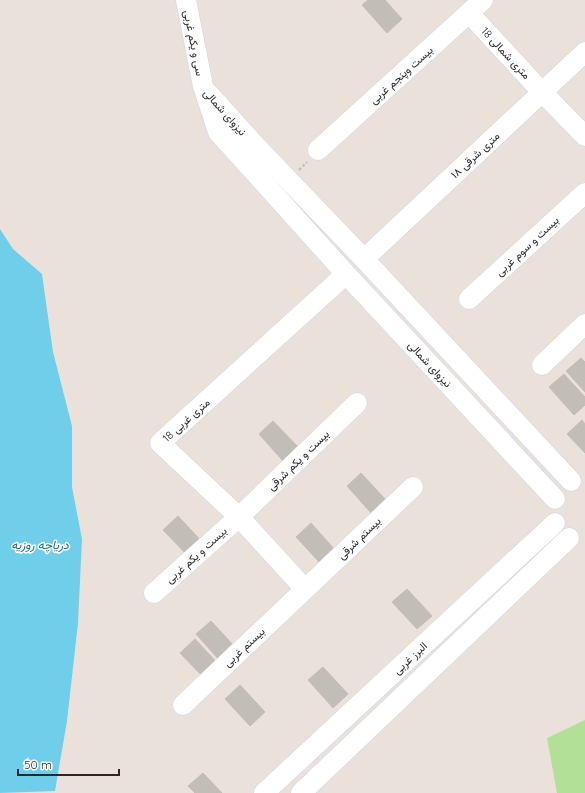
<svg xmlns="http://www.w3.org/2000/svg" width="585" height="793" font-family="Quicksand,Vazirmatn,sans-serif">
  <style>
    .green { fill: #b3e097 }
    .water { fill: #6fcfea }
    .building { fill: #c2bdb6; stroke: #c5beb4 }
    .lines { fill: none; stroke-linecap: round; stroke-linejoin: round }
    .minor-casing { stroke: #cfd3e1; stroke-width: 21 }
    .path { stroke: #c3c3c3; stroke-width: 2.5; stroke-dasharray: 3 2; stroke-linecap: butt }
    .minor { stroke: #fff; stroke-width: 20 }
    .labels { text-anchor: middle; stroke-width: 3; stroke-linejoin: round; paint-order: stroke }
    .street-label { font-size: 11px; fill: #282828; stroke: #fff }
    .water-label { font-size: 12px; font-style: italic; fill: #116c93; stroke: #fff }
  </style>
  <rect width="100%" height="100%" fill="#eae2da"/>
  <path class="green" d="M585 720V793H557L547 738Z"/>
  <path class="water" d="M0 229 13 249 42 274 53 352 72 426V487L82 539 78 623 67 721 55 791 0 793Z"/>
  <g class="building">
    <path d="M368 0H385L402 19 387 33 362 5Z"/>
    <path d="M581 358 585 362V392L566 371Z"/>
    <path d="M564 374 585 397V405L574 415 549 387Z"/>
    <path d="M582 420 585 424V453L567 434Z"/>
    <path d="M273 421 299 448 284 462 259 434Z"/>
    <path d="M361 473 386 500 372 514 347 486Z"/>
    <path d="M178 516 204 544 189 557 163 530Z"/>
    <path d="M311 523 336 551 321 564 296 537Z"/>
    <path d="M407 589 432 616 417 629 392 602Z"/>
    <path d="M211 621 236 648 221 662 196 634Z"/>
    <path d="M195 639 221 667 206 680 180 653Z"/>
    <path d="M323 667 348 694 333 708 308 680Z"/>
    <path d="M240 685 265 712 250 726 225 699Z"/>
    <path d="M203 773 222 793H195L188 786Z"/>
  </g>
  <g class="lines">
    <g class="minor-casing">
      <g id="minor">
        <path d="M186 0 203 86 218 132 346 274 555 499"/>
        <path d="M469 13 542 92 585 136"/>
        <path d="M208 93 254 144 364 259 571 481"/>
        <path d="M318 150 483 0"/>
        <path d="M364 259 585 52"/>
        <path d="M469 299 585 193"/>
        <path d="M542 365 585 324"/>
        <path d="M305 589 239 517 160 443 346 274"/>
        <path d="M154 593 239 517 357 403"/>
        <path d="M183 705 413 487"/>
        <path d="M264 793 555 523"/>
        <path d="M301 793 569 538"/>
      </g>
    </g>
    <path class="path" d="M299 170 307 162"/>
    <use href="#minor" class="minor"/>
  </g>
  <g class="labels">
    <g class="street-label">
      <text transform="translate(194 43) rotate(79)" y="4">سی و یکم غربی</text>
      <text transform="translate(506 53) rotate(47)" y="4">18 متری شمالی</text>
      <text transform="translate(401 75) rotate(-42)" y="4">بیست وپنجم غربی</text>
      <text transform="translate(225 112) rotate(48)" y="4">نیزوای شمالی</text>
      <text transform="translate(475 155) rotate(-43)" y="4">۱۸ متری شرقی</text>
      <text transform="translate(527 246) rotate(-43)" y="4">بیست و سوم غربی</text>
      <text transform="translate(430 364) rotate(47)" y="4">نیزوای شمالی</text>
      <text transform="translate(186 420) rotate(-42)" y="4">18 متری غربی</text>
      <text transform="translate(298 460) rotate(-44)" y="4">بیست و یکم شرقی</text>
      <text transform="translate(359 538) rotate(-44)" y="4">بیستم شرقی</text>
      <text transform="translate(196 555) rotate(-42)" y="4">بیست و یکم غربی</text>
      <text transform="translate(244 647) rotate(-43)" y="4">بیستم غربی</text>
      <text transform="translate(410 658) rotate(-43)" y="4">البرز غربی</text>
    </g>
    <g class="water-label">
      <text x="40" y="549">دریاچه روزیه</text>
    </g>
  </g>
  <path d="M18 769v6h101v-6" fill="none" stroke="#282828" stroke-width="2"/>
  <text x="24" y="769" font-size="12" fill="#282828" stroke="#ffffff" stroke-width="3" paint-order="stroke">50 m</text>
</svg>
